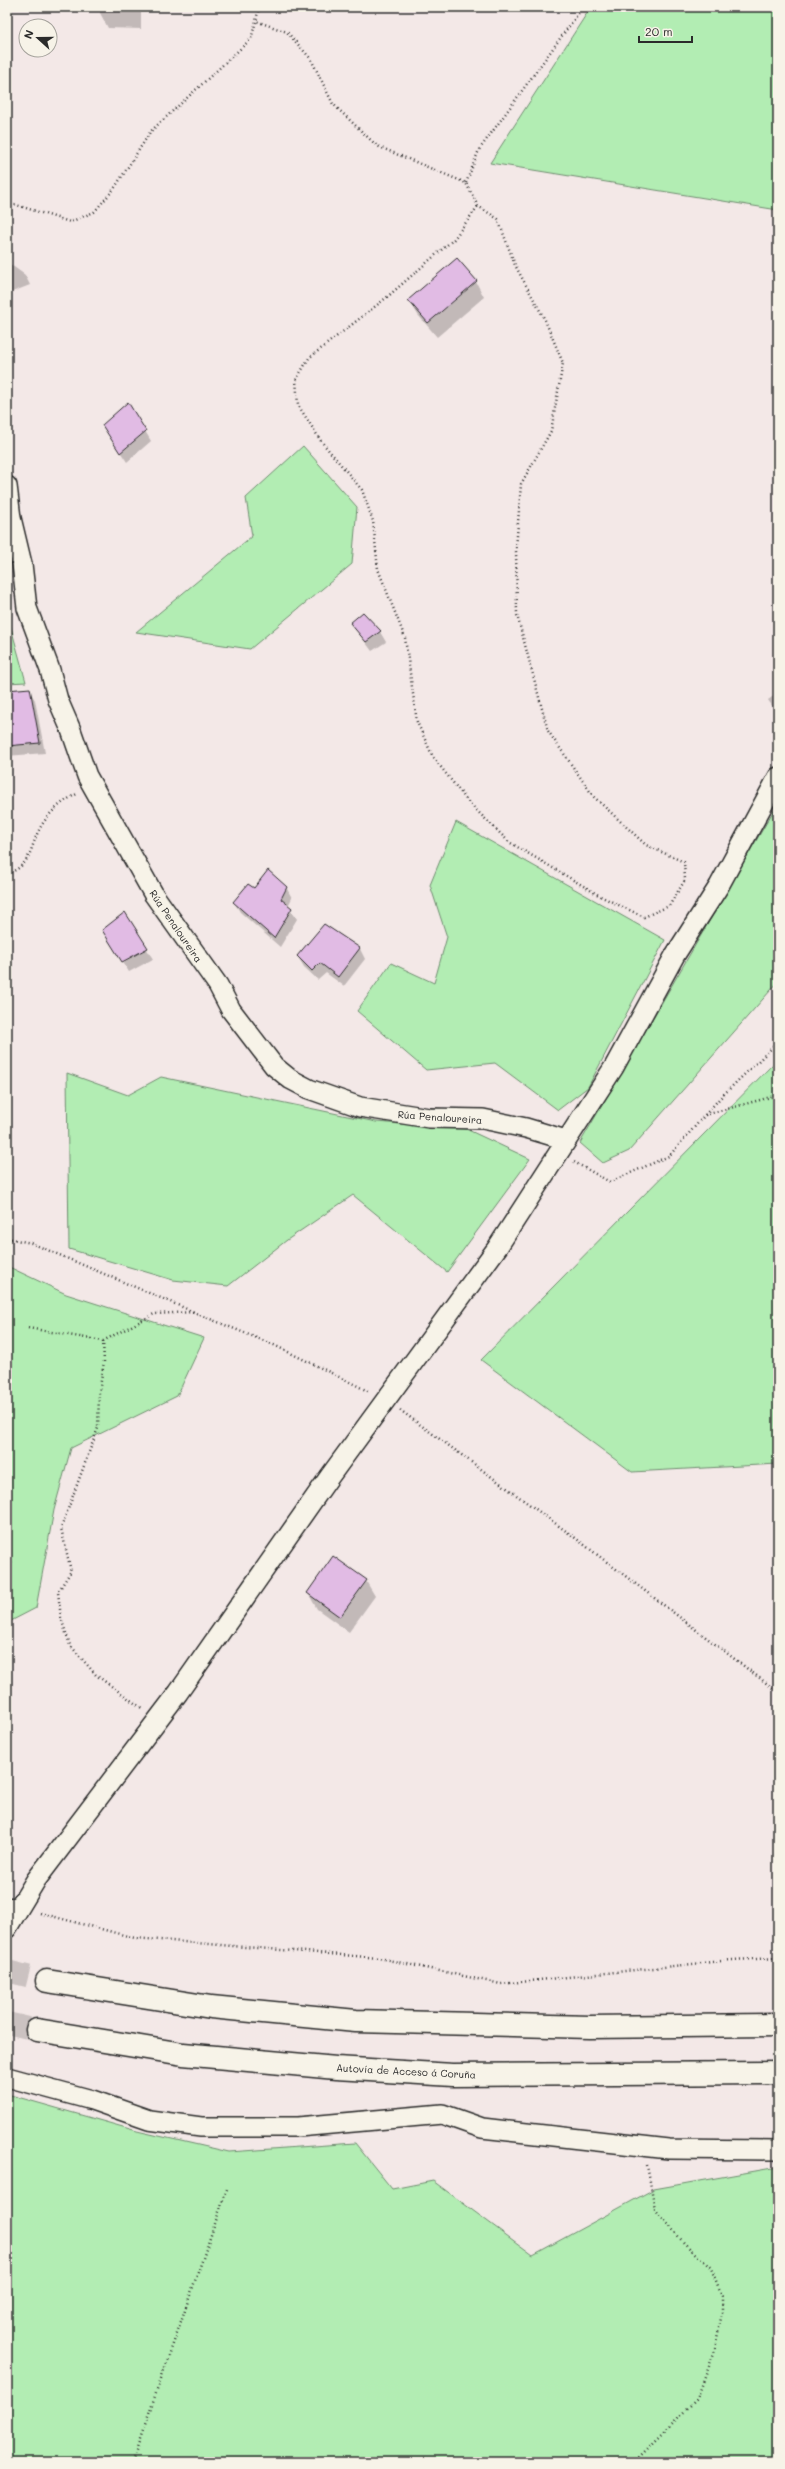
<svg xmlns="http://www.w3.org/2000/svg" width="785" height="2469" font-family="Mali,sans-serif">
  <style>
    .green { fill: #b2edb3; stroke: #6e8c6f }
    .shadow { fill: #0003 }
    .building { fill: #e1bbe4; stroke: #2b2b2b }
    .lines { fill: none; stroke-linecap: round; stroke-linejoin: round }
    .motorway-tunnel { stroke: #cbc2c1; stroke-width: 22; stroke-dasharray: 22 11; stroke-linecap: butt }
    .service-casing { stroke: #2b2b2b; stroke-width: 13 }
    .minor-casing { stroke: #2b2b2b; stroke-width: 22 }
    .motorway-casing { stroke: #2b2b2b; stroke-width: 25 }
    .path { stroke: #2b2b2b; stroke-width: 2.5; stroke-dasharray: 1 3; stroke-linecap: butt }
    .service { stroke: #f7f3e8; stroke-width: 10 }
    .minor { stroke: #f7f3e8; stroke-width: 19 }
    .motorway { stroke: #f7f3e8; stroke-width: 22 }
    .labels { text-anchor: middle; stroke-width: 3; stroke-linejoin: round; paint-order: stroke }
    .street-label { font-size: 10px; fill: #2b2b2b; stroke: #f7f3e8 }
  </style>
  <rect width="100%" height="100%" fill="#f3e8e7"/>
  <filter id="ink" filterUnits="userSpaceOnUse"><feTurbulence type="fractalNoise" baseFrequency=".025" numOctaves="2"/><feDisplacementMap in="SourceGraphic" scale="8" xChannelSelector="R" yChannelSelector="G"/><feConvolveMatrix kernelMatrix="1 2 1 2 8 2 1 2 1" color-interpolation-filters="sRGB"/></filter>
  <g filter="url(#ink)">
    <g class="green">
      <path d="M591 7H778V210L490 163Z"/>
      <path d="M303 446 357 507 352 564 250 649 136 632 252 536 246 498Z"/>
      <path d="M7 613 26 682 7 683Z"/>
      <path d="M778 803V982L629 1151 603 1163 580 1143Z"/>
      <path d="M456 822 665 940 588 1087 558 1110 495 1063 426 1070 357 1011 391 963 434 983 447 937 430 885Z"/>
      <path d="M778 1059V1464L632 1472 481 1360Z"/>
      <path d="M67 1073 128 1095 161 1077 376 1122 466 1129 530 1159 447 1272 353 1195 287 1240 228 1286 173 1280 69 1249Z"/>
      <path d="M7 1266 66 1294 204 1338 177 1396 71 1448 54 1510 36 1608 7 1623V1565L12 1564 7 1533Z"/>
      <path d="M7 2094 137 2131 229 2152 355 2143 392 2189 433 2181 533 2255 654 2189 778 2167V2462H7Z"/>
    </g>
    <g class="shadow">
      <path d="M100 7H141V29L108 28 100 13Z"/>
      <path d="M7 262 25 275 30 285 7 294Z"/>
      <path d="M476 282 484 297 437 337 418 315 409 300Z"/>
      <path d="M145 431 151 441 127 462 109 435Z"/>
      <path d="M363 613 380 632 386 642 372 651 351 623Z"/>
      <path d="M29 690 35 700 45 753 7 756V691Z"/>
      <path d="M778 693V714L768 700Z"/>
      <path d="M286 887 292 898 288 906 297 919 280 947 240 912 234 902 254 890Z"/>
      <path d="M125 914 153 959 129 972 109 940Z"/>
      <path d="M324 925 360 949 365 959 344 986 326 973 318 980 304 967 298 957Z"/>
      <path d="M366 1581 375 1596 349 1632 317 1609 308 1593Z"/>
    </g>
    <g class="building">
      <path d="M457 258 477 281 428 323 408 300Z"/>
      <path d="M128 402 146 431 120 453 102 425Z"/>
      <path d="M363 612 381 631 366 642 350 623Z"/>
      <path d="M30 688 40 743 7 746V690Z"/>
      <path d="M268 870 287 887 281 899 292 908 274 938 233 902 248 884 254 888Z"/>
      <path d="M125 912 148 948 122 962 102 930Z"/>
      <path d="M324 924 360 948 338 977 320 963 312 971 297 956Z"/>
      <path d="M333 1556 367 1580 340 1617 307 1593Z"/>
    </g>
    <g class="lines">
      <g class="motorway-tunnel">
        <path d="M7 1971 47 1981"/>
        <path d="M7 2023 37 2030"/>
      </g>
      <g class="service-casing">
        <path id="service" d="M7 1903H22"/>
      </g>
      <g class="minor-casing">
        <g id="minor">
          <path d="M7 486 11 518 22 564 27 608 50 670 58 700 71 730 87 776 154 895 218 985 231 1010 274 1066 290 1079 309 1089 360 1107 429 1118 483 1119 526 1128 566 1140"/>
          <path d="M7 1928 36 1880 178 1693 330 1476 497 1248 614 1067 675 955 719 886 778 777"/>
          <path d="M7 2077 92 2100 149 2120 201 2127H298L442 2114 482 2128 669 2149 778 2150"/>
        </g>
      </g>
      <g class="motorway-casing">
        <g id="motorway">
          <path d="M47 1981 211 2007 356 2021 590 2027 778 2025"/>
          <path d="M37 2030 183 2054 336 2068 453 2075 778 2073"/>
        </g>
      </g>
      <g class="path">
        <path d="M259 7 256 21 287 32 311 59 333 104 377 146 466 183 478 206 498 219 515 265 545 320 563 363 551 431 521 484 516 549 517 615 548 731 594 797 646 845 684 862 685 880 669 906 644 917 602 897 509 842 469 803 433 757 417 722 405 638 378 569 373 521 362 490 321 441 298 405 296 380 309 358 386 298 454 239 478 206"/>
        <path d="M466 183 479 150 583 7"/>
        <path d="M7 202 70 222 94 212 114 189 151 131 251 39 256 21"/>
        <path d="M7 874C11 872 17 870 21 866 31 858 33 841 39 830 47 814 62 801 77 794"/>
        <path d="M705 1115 778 1095"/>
        <path d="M574 1162 610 1182 669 1156 720 1098 778 1042"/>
        <path d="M7 1238 31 1243 194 1312"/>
        <path d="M28 1328 103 1341 154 1314 193 1312 274 1345 370 1392"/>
        <path d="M103 1341 104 1362 99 1393 98 1428 61 1528 71 1571 58 1592 61 1618 70 1645 96 1675 143 1709"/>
        <path d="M400 1410 574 1537 778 1692"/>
        <path d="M40 1913 135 1938 379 1958 501 1984 731 1960 778 1958"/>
        <path d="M132 2462 227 2189"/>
        <path d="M633 2462 697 2399 714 2353 722 2313V2296L711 2268 684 2243 655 2209 647 2165"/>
      </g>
      <use href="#service" class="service"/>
      <use href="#minor" class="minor"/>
      <use href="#motorway" class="motorway"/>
    </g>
  </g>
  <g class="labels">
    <g class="street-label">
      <text transform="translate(176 926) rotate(56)" y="4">Rúa Penaloureira</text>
      <text transform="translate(440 1117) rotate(4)" y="4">Rúa Penaloureira</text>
      <text transform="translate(406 2071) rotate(3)" y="4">Autovía de Acceso á Coruña</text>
    </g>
  </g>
  <rect width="785" height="2469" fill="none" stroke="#f7f3e8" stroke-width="24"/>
  <rect x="12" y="12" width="761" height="2445" fill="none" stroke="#2b2b2b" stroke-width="1.5" filter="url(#ink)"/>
  <g transform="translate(38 38) rotate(291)"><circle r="19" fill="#f7f3e8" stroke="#a5a39c"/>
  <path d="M0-3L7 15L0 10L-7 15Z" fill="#2b2b2b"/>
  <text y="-6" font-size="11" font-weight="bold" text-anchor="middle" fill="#2b2b2b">N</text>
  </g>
  <path d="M639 36v6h53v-6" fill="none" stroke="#2b2b2b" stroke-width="2"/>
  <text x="645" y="36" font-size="12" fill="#2b2b2b" stroke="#f7f3e8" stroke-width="3" paint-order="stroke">20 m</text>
</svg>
